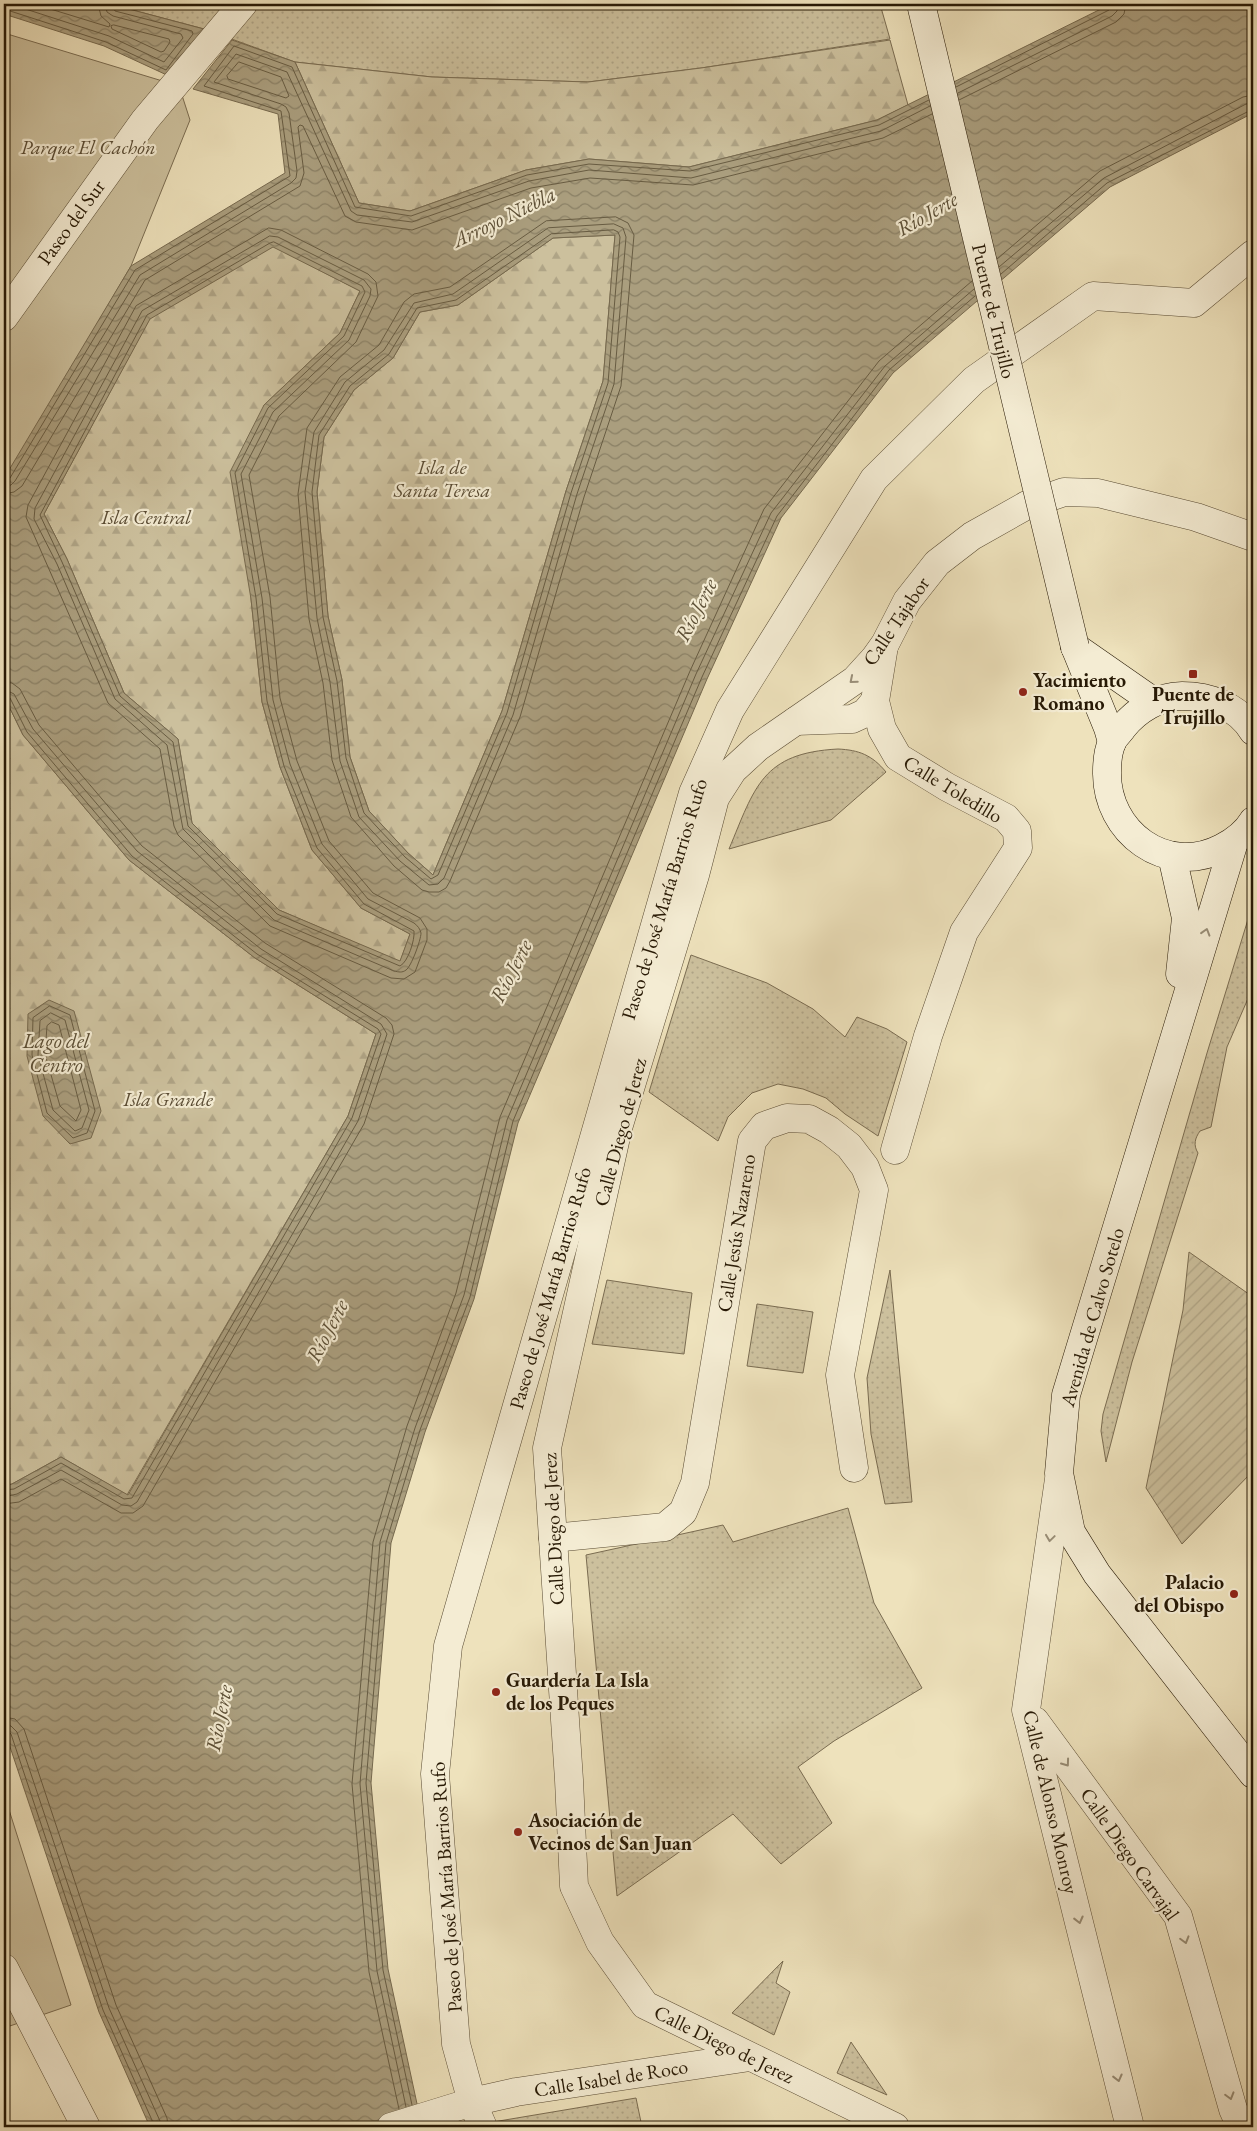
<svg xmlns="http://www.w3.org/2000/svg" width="1257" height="2131" font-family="'EB Garamond',serif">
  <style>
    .grass { fill: url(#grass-dots); stroke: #7a6c51 }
    .forest { fill: url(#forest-firs); stroke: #7a6c51 }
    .park { fill: #ccc09d; stroke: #7a6c51 }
    .garden { fill: url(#garden-furrows); stroke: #7a6c51 }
    .water { fill: url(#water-waves); stroke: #76694e; fill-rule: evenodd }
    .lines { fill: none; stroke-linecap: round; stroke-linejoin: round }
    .shore { stroke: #685c42; stroke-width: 1 }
    .street-casing { stroke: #594b33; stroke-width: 29 }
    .secondary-casing { stroke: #271905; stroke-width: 29 }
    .street { stroke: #f4ecd3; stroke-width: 28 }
    .secondary { stroke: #f4ecd3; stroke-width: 28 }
    .secondary-bridge-casing { stroke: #271905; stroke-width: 29; stroke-linecap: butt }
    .secondary-bridge { stroke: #f4ecd3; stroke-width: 28 }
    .oneway { stroke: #988d76 }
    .poi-dot { fill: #8f2418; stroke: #f4ecd3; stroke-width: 2 }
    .labels { text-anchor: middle; stroke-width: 4.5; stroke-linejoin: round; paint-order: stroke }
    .park-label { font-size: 20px; font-style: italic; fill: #594b33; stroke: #f4ecd3 }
    .street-label { font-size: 20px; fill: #271905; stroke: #f4ecd3 }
    .poi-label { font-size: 20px; font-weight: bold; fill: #271905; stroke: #f4ecd3; text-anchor: start }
    .water-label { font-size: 21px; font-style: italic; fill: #5b4e35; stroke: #f4ecd3 }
  </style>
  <defs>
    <pattern id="grass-dots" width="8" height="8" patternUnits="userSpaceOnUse" patternTransform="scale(1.25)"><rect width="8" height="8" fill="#ccc09d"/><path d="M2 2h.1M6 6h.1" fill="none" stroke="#afa486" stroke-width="1.8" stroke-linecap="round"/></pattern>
    <pattern id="forest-firs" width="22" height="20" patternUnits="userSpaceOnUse" patternTransform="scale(1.25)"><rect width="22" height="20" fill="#ccc09d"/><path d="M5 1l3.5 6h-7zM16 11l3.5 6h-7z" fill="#afa486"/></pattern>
    <pattern id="garden-furrows" width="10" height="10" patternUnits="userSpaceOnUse" patternTransform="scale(1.25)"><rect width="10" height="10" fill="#ccc09d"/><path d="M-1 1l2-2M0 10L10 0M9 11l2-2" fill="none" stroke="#afa486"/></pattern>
    <pattern id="water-waves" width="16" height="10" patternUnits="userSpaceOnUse" patternTransform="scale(1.25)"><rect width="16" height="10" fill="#aa9e7e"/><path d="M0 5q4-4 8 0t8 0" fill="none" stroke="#8a8065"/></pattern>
  </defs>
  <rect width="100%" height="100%" fill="#eee2bc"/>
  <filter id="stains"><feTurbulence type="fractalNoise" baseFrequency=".004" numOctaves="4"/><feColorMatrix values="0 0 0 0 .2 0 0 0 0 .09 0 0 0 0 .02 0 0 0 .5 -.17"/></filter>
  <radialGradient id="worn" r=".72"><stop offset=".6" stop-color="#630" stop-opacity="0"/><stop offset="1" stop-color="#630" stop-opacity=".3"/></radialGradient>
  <g class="grass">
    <path d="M110 4H880L890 39 701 68 588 82 432 77 295 62 204 29Z"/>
    <path d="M838 749C859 750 872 755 886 772L831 820 729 849C755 787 762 753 838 749Z"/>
    <path d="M1253 903V987L1227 1047 1211 1127 1200 1131C1195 1138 1193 1145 1198 1153L1132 1362 1106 1462 1101 1431 1103 1414 1207 1053Z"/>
    <path d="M691 955 767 983 813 1009 845 1037 857 1017 887 1029 907 1042 878 1136 845 1114 826 1098 803 1089 778 1084 752 1093 728 1117 718 1141 649 1092Z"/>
    <path d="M890 1270 912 1502 885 1504 871 1434 867 1378Z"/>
    <path d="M607 1280 692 1293 684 1354 592 1344Z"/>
    <path d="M757 1304 813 1312 803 1373 747 1366Z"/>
    <path d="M848 1508 874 1603 922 1688 834 1741 798 1767 832 1823 781 1864 733 1814 617 1896 586 1555 723 1525 733 1542Z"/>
    <path d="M783 1961 776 1983 790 1992 774 2035 732 2013Z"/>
    <path d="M851 2042 887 2095 837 2073Z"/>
    <path d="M636 2098 642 2127H496L493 2122Z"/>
  </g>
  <g class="forest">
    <path d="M890 40 908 105 877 120 689 167 589 159 526 170 410 211 359 203 295 62 432 77 588 82 701 68Z"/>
    <path d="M615 235 603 381 566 491 502 711 433 875 408 853 369 811 350 757 342 680 328 616 317 492 324 437 354 390 393 358 420 312 458 305 553 238Z"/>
    <path d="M273 246 360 291 340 333 264 405 251 599 262 702 280 767 312 850 361 908 410 934 400 962 279 910 192 823 178 739 124 693 67 559 44 514 150 318Z"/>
    <path d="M4 696 23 735 129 860 255 958 376 1034 348 1116 127 1495 61 1457 12 1484 4 1486Z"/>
  </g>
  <g class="park">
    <path d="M4 33 179 86 190 120 131 266 4 482Z"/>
    <path d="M4 1794 71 2005 4 2028Z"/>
  </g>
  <path class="garden" d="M1189 1252 1253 1297V1471L1182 1544 1146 1488 1183 1310Z"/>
  <g class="water">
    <path d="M4 4H110L204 29 169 76 104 46 4 14Z"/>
    <path d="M1111 4H1253V113L1110 187 893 373 781 518 707 679 518 1123 474 1299 425 1432 391 1543 371 1783 388 1969 422 2127H150L99 2012 4 1729V1486L12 1484 61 1457 128 1495 348 1116 376 1034 255 958 129 860 23 735 4 696V482L6 475 131 266 285 173 278 114 193 89 232 40 295 62 359 203 410 211 526 170 589 159 689 167 877 120ZM615 235 603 381 566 491 502 711 433 875 408 853 369 811 350 757 342 680 328 616 317 492 324 437 354 390 393 358 420 312 458 305 553 238ZM273 247 360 291 340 333 264 405 230 472 251 599 262 702 280 767 312 850 361 908 410 934 400 961 279 910 192 823 178 739 124 693 67 559 44 514 150 319Z"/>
    <path d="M49 1000 74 1011 101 1111 91 1138 70 1144 43 1116 27 1056 28 1014Z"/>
  </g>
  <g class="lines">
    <g class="shore">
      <path d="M10 4 109 36 164 62 183 38 181 34 113 16 107 12 105 4"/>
      <path d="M34 4 109 27 110 24 101 16 98 4"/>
      <path d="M4 9 106 42 166 70 193 34 192 31 115 11 112 4"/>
      <path d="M114 25 169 39 170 42 164 51 161 52 112 29 111 26Z"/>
      <path d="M239 62 281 77 289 96 286 98 228 79 227 76Z"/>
      <path d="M956 87 1109 10 1112 4"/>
      <path d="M958 93 1112 16 1117 11 1118 4"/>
      <path d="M959 100 1116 22 1124 14 1126 4"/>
      <path d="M616 217 628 223 634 235 621 386 584 497 520 717 450 881 446 888 439 892H429L422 890 394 866 351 817 332 760 323 683 309 619 298 494 307 428 340 377 379 345 404 302 414 294 450 287 546 221Z"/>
      <path d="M614 224 623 228 626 237 614 384 577 494 513 715 444 878 438 884 429 885 400 861 359 817 340 761 330 682 317 618 305 492 314 432 345 382 384 350 414 303 453 294 548 228Z"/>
      <path d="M269 228 281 230 368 274 376 282 378 296 356 342 279 416 249 475 270 597 280 698 297 761 329 841 373 893 420 918 427 929V940L415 972 404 979 391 978 270 926 178 835 174 826 160 749 108 703 26 517 28 505 136 306Z"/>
      <path d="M614 230 618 232 620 237 608 383 571 493 507 713 438 875 431 879 405 857 364 813 346 758 337 681 323 617 312 492 319 435 350 386 389 354 417 308 456 300 551 234Z"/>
      <path d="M270 236 278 237 364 280 371 289 370 296 349 340 273 412 241 474 262 598 273 700 290 764 322 844 368 899 414 923C418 926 420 929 421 933 421 940 411 967 406 970 402 973 399 972 394 971L274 920 183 829 167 745 115 699 57 564 34 519 35 508 142 311Z"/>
      <path d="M274 242 362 286 365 292 344 336 268 408 235 473 256 598 267 701 284 766 317 848 364 904 414 931C415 940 408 962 400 966L277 914 188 826 173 742 120 696 62 562 40 515 147 315 270 243Z"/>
      <path d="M997 259 1100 171 1243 97 1253 95"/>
      <path d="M999 267 1104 178 1246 104 1253 102"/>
      <path d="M1001 274 1107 183 1253 109"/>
      <path d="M4 481 10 478 135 270 290 176 281 111 204 86 234 46 292 67 355 207 411 216 527 175 589 164 690 171 879 125 929 100"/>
      <path d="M4 487 11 485 15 481 140 275 291 183 296 178 297 171 289 113 286 107 281 104 214 82 236 54 287 72 351 211 357 215 412 222 529 181 589 170 691 178 881 131 930 106"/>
      <path d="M4 494 14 492 22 486 145 280 300 186 304 173 298 127 300 125 303 126 345 216 356 222 412 230 531 188 590 178 693 185 883 138 932 114"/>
      <path d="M4 682 12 683 20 689 39 725 142 846 265 943 386 1018 392 1025 394 1034 364 1124 143 1506 133 1513H121L61 1479 19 1502 4 1504"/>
      <path d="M4 689 14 694 33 729 137 851 261 949 381 1024 387 1034 358 1121 137 1502 131 1506 122 1505 61 1470 17 1494 4 1497"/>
      <path d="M4 696 10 698 27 732 132 856 257 954 378 1029 381 1034 352 1118 132 1498 124 1499 61 1463 14 1489 4 1490"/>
      <path d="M50 1006 70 1015 95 1111 87 1133 73 1138 47 1113 32 1055 33 1018Z"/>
      <path d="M51 1013 65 1020 89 1110 82 1128 75 1131 53 1110 38 1055 40 1021Z"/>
      <path d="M52 1022 59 1025 81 1110 76 1121 60 1106 45 1054 47 1026Z"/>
      <path d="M4 1717 15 1719 24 1729 116 2005 167 2118 168 2127"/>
      <path d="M4 1724 11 1726 17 1732 109 2008 160 2121 161 2127"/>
      <path d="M4 1730 8 1731 11 1734 103 2010 155 2127"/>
      <path d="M412 2105 383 1970 366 1783 386 1543 420 1430 470 1297 513 1121 702 677 777 516 889 370 975 296"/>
      <path d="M406 2107 377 1971 360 1784 380 1542 415 1428 464 1295 507 1120 696 674 771 513 885 366 974 289"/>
      <path d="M399 2109 369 1972 352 1784 373 1542 407 1426 456 1293 500 1117 690 671 764 509 879 361 972 281"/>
    </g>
    <g class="street-casing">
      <g id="street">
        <path d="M4 317 145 120 243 4"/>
        <path d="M884 646 875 701 882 729 898 757 947 787 1006 818 1017 831 1018 848 964 932 928 1036 895 1150"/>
        <path d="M796 721 852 719 865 713 875 701"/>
        <path d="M1059 1479 1026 1710 1130 2127"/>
        <path d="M553 1538 665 1527 683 1512 695 1483 752 1141 764 1126 787 1118 809 1119 829 1130 849 1146 865 1167 874 1190 840 1375 854 1468"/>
        <path d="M1035 1721 1178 1916 1233 2109 1241 2127"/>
        <path d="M4 1968 86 2127"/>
        <path d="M391 2127 472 2102 516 2092 750 2057"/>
        <path d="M483 2127 472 2102 456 2044 435 1774 448 1646 693 793 730 710 874 479 974 380 1093 296 1194 303 1253 254"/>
        <path d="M895 2127 645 2005 600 1942 574 1886 569 1780 547 1448 618 1128 695 875 715 798 733 770 758 747 855 680 875 658 885 644 907 601 937 563 972 536 1027 505 1064 492 1098 493 1196 517 1253 537"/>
      </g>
    </g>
    <g class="secondary-casing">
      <g id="secondary">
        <path d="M1075 647 1108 728 1112 742"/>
        <path d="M1075 647 1154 702"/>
        <path d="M1253 731C1238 706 1209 696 1182 696 1159 696 1137 710 1123 727 1120 732 1114 737 1112 742 1108 751 1107 763 1107 772 1106 832 1166 877 1222 848 1235 841 1246 833 1253 821"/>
        <path d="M1234 842 1066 1395 1059 1473 1071 1532 1097 1574 1253 1774"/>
        <path d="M1172 856 1186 918 1180 974"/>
      </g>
    </g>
    <use href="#street" class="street"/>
    <use href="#secondary" class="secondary"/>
    <g class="secondary-bridge-casing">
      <path id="secondary-bridge" d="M921 4 1075 647"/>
    </g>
    <use href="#secondary-bridge" class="secondary-bridge"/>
  </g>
  <defs><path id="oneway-chevron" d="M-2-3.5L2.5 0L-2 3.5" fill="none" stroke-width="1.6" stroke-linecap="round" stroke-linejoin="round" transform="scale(1.25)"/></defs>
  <g class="oneway">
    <use href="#oneway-chevron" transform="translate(853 680) rotate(140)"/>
    <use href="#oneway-chevron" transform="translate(1206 932) rotate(-73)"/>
    <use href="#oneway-chevron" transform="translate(1050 1538) rotate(98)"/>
    <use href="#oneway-chevron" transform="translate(1066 1763) rotate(54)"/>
    <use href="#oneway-chevron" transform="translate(1079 1920) rotate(76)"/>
    <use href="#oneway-chevron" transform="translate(1185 1940) rotate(74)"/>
    <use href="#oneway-chevron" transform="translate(1118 2078) rotate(76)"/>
    <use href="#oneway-chevron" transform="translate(1230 2096) rotate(74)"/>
  </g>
  <g class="poi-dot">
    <rect x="1188" y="669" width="10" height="10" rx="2.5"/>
    <circle cx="1023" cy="692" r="5"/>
    <circle cx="1234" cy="1594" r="5"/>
    <circle cx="496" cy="1692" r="5"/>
    <circle cx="518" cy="1832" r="5"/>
  </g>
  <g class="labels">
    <g class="park-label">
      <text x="88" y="154">Parque El Cachón</text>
      <text x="442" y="474">Isla de<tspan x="442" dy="23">Santa Teresa</tspan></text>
      <text x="146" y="524">Isla Central</text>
      <text x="168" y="1106">Isla Grande</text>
    </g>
    <g class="street-label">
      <text transform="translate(71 222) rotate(-54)" y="7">Paseo del Sur</text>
      <text transform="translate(994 311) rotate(77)" y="7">Puente de Trujillo</text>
      <text transform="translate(896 621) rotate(-56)" y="7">Calle Tajabor</text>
      <text transform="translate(953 789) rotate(31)" y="7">Calle Toledillo</text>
      <text transform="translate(664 899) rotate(-73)" y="7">Paseo de José María Barrios Rufo</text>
      <text transform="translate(620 1132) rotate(-75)" y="7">Calle Diego de Jerez</text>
      <text transform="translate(736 1233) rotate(-81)" y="7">Calle Jesús Nazareno</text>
      <text transform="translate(550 1288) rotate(-74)" y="7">Paseo de José María Barrios Rufo</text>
      <text transform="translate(1092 1317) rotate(-74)" y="7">Avenida de Calvo Sotelo</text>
      <text transform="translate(553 1529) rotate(-93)" y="7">Calle Diego de Jerez</text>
      <text transform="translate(1051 1802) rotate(77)" y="7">Calle de Alonso Monroy</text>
      <text transform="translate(1130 1854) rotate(55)" y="7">Calle Diego Carvajal</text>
      <text transform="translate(446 1887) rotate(-94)" y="7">Paseo de José María Barrios Rufo</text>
      <text transform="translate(724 2044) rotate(26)" y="7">Calle Diego de Jerez</text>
      <text transform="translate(611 2078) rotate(-9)" y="7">Calle Isabel de Roco</text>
    </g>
    <g class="poi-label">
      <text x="1033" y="687">Yacimiento<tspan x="1033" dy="23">Romano</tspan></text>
      <text x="1193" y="701" text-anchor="middle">Puente de<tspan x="1193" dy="23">Trujillo</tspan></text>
      <text x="1224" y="1589" text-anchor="end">Palacio<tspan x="1224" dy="23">del Obispo</tspan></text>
      <text x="506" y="1687">Guardería La Isla<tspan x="506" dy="23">de los Peques</tspan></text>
      <text x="528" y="1827">Asociación de<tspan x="528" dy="23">Vecinos de San Juan</tspan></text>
    </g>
    <g class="water-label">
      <text transform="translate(927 214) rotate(-30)" y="7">Río Jerte</text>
      <text transform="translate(504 217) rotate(-26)" y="7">Arroyo Niebla</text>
      <text transform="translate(696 610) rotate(-63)" y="7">Río Jerte</text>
      <text transform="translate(511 971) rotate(-63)" y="7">Río Jerte</text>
      <text x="56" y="1048">Lago del<tspan x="56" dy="24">Centro</tspan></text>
      <text transform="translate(327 1331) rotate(-63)" y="7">Río Jerte</text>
      <text transform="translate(219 1718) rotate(-79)" y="7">Río Jerte</text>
    </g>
  </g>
  <rect width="1257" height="2131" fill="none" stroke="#eee2bc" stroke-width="20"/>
  <rect x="5" y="5" width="1247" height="2121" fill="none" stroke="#271905" stroke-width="2.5"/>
  <rect x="10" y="10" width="1237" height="2111" fill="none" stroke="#271905"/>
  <rect width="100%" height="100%" filter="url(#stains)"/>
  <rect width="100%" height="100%" fill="url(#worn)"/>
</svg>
